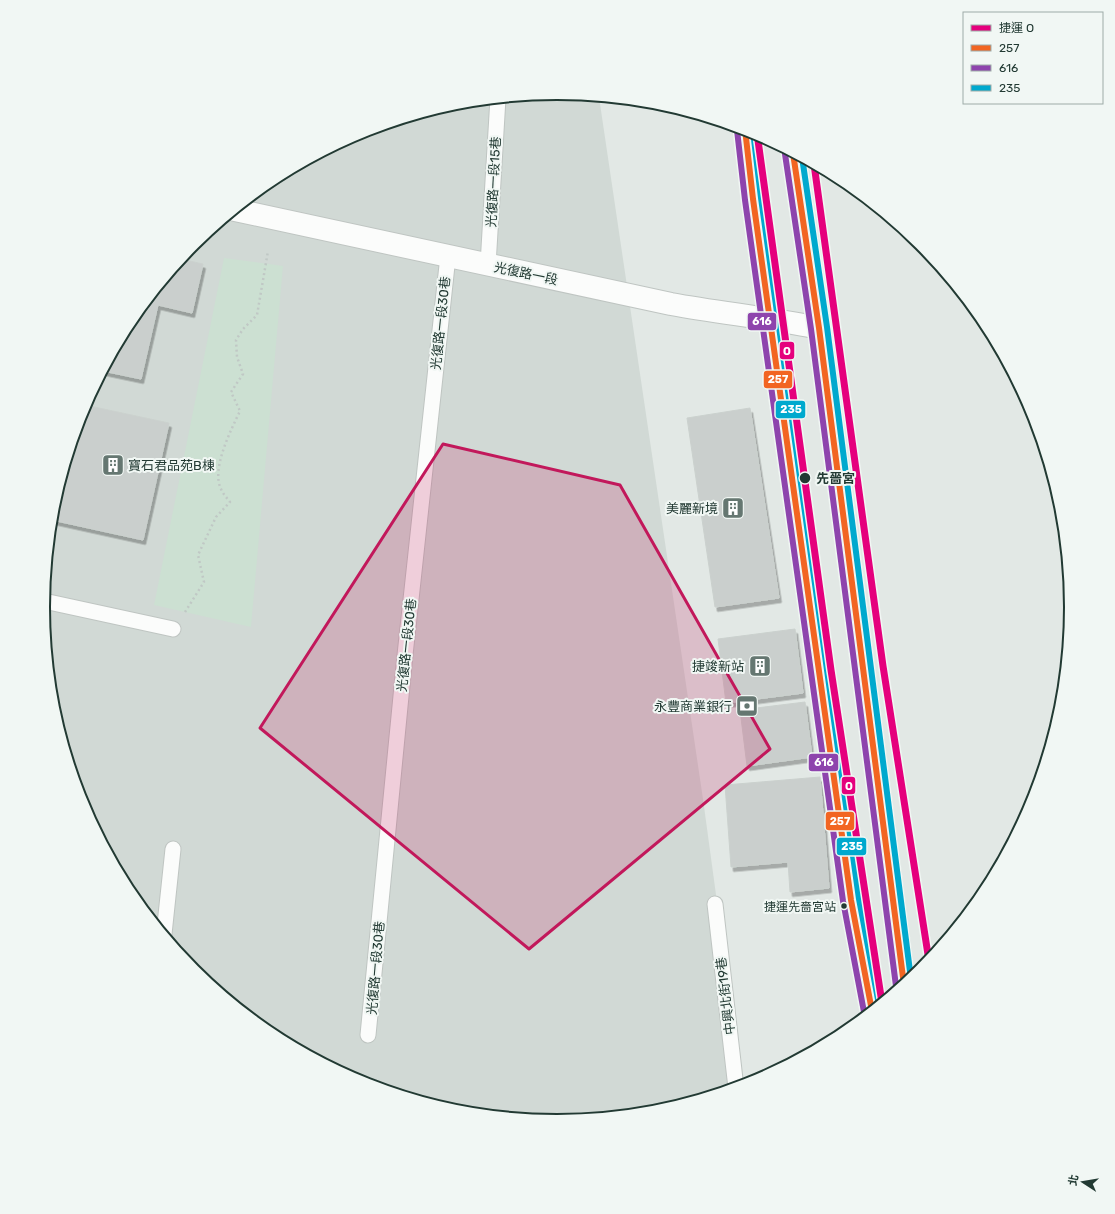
<svg xmlns="http://www.w3.org/2000/svg" width="1115" height="1214" font-family="Rubik,'Noto Sans TC',sans-serif">
  <style>
    .built { fill: #d1d9d5 }
    .green { fill: #cce0d2 }
    .building { fill: #cacfcd; stroke: #cbd1ce; filter: url(#shadow) }
    .lines { fill: none; stroke-linecap: round; stroke-linejoin: round }
    .service-casing { stroke: #bfc5c2; stroke-width: 17 }
    .tertiary-casing { stroke: #bfc5c2; stroke-width: 24 }
    .primary-casing { stroke: #bcc4c1; stroke-width: 24 }
    .path { stroke: #c0c8c5; stroke-width: 2.5; stroke-dasharray: 2 3; stroke-linecap: butt }
    .service { stroke: #fbfcfb; stroke-width: 15 }
    .tertiary { stroke: #fbfcfb; stroke-width: 22 }
    .primary { stroke: #cdd4d2; stroke-width: 22 }
    .bus-1-casing { stroke: #f1f7f4; stroke-width: 9 }
    .bus-2-casing { stroke: #f1f7f4; stroke-width: 9 }
    .bus-3-casing { stroke: #f1f7f4; stroke-width: 9 }
    .bus-1 { stroke: #f26522; stroke-width: 6 }
    .bus-2 { stroke: #8e44ad; stroke-width: 6 }
    .bus-3 { stroke: #00a9ce; stroke-width: 6 }
    .metro-1-casing { stroke: #f1f7f4; stroke-width: 10 }
    .metro-1 { stroke: #e5007d; stroke-width: 7 }
    .marked { fill: #c2185b; fill-opacity: 0.2; stroke: #c2185b; stroke-width: 3; stroke-linejoin: round }
    .stop-dot { fill: #223a33; stroke: #f1f7f4; stroke-width: 1.5 }
    .labels { text-anchor: middle; stroke-width: 4; stroke-linejoin: round; paint-order: stroke }
    .bus-label { font-size: 12px; fill: #223a33; stroke: #f1f7f4; text-anchor: end }
    .street-label { font-size: 13px; fill: #223a33; stroke: #f1f7f4 }
    .poi-label { font-size: 13px; fill: #223a33; stroke: #f1f7f4; text-anchor: end }
    .stop-label { font-size: 13px; font-weight: bold; fill: #223a33; stroke: #f1f7f4; text-anchor: start }
    .rim { fill: none; stroke: #223a33; stroke-width: 2 }
    .line-badge { stroke: #f1f7f4; stroke-width: 1.5 }
    .badge-label { font-size: 11px; text-anchor: middle; font-weight: bold; fill: #fff }
  </style>
  <defs>
    <filter id="shadow"><feDropShadow dx="2.5" dy="4.5" stdDeviation="0" flood-color="#0004"/></filter>
  </defs>
  <rect width="100%" height="100%" fill="#e2e8e5"/>
  <path class="built" d="M558 93 599 97 703 799 742 1086 658 1112 557 1121 457 1112 360 1082 271 1035 194 971 130 893 82 804 53 707 43 607 53 506 82 410 130 321 194 243 272 179 361 132 457 102Z"/>
  <path class="green" d="M224 258 283 266 251 627 154 605Z"/>
  <g class="building">
    <path d="M181 259 203 264 192 313 158 305 141 379 103 371 130 321Z"/>
    <path d="M85 405 169 423 143 540 52 520 53 506Z"/>
    <path d="M750 408 779 598 715 607 687 418Z"/>
    <path d="M795 629 803 693 726 703 718 639Z"/>
    <path d="M805 702 812 757 747 766 740 710Z"/>
    <path d="M820 777 829 888 790 892 788 862 731 867 725 785Z"/>
  </g>
  <g class="lines">
    <g class="service-casing">
      <g id="service">
        <path d="M488 265 498 98"/>
        <path d="M44 601 173 629"/>
        <path d="M715 904 736 1088"/>
        <path d="M164 934 173 849"/>
        <path d="M368 1035 405 655 448 256"/>
      </g>
    </g>
    <g class="tertiary-casing">
      <path id="tertiary" d="M235 210 671 304C720 313 770 318 819 328"/>
    </g>
    <g class="primary-casing">
      <g id="primary">
        <path d="M745 129 753 199 851 900 872 1011"/>
        <path d="M793 153 819 328 904 985"/>
      </g>
    </g>
    <path class="path" d="M185 612 204 582 198 555 216 517 230 502C227 498 223 494 221 489 211 469 231 430 240 411L231 392 243 374 237 357 236 340 243 329 257 315 268 251"/>
    <use href="#service" class="service"/>
    <use href="#tertiary" class="tertiary"/>
    <use href="#primary" class="primary"/>
    <g class="bus-1-casing">
      <g id="bus-1">
        <path d="M745 129 753 199 851 900 872 1011"/>
        <path d="M793 153 819 328 904 985"/>
      </g>
    </g>
    <g class="bus-2-casing">
      <g id="bus-2">
        <path d="M737 130 745 200 843 901 864 1012"/>
        <path d="M785 154 811 329 896 986"/>
      </g>
    </g>
    <g class="bus-3-casing">
      <g id="bus-3">
        <path d="M753 131 761 198 859 899 879 1005"/>
        <path d="M802 157 827 327 911 979"/>
      </g>
    </g>
    <use href="#bus-1" class="bus-1"/>
    <use href="#bus-2" class="bus-2"/>
    <use href="#bus-3" class="bus-3"/>
    <g class="metro-1-casing">
      <g id="metro-1">
        <path d="M757 133 831 670 882 1003"/>
        <path d="M814 164 883 666 929 961"/>
      </g>
    </g>
    <use href="#metro-1" class="metro-1"/>
  </g>
  <path class="marked" d="M443 444 620 485 770 749 529 949 260 728Z"/>
  <defs>
    <g id="building-square" transform="scale(1.15)"><rect x="-9" y="-9" width="18" height="18" rx="4" fill="#657771" stroke="#f1f7f4"/><path d="M-4-6H4V6H1V3H-1V6H-4ZM-2.5-4.3h1.7v1.8h-1.7ZM.8-4.3h1.7v1.8H.8ZM-2.5-1h1.7V.8h-1.7ZM.8-1h1.7V.8H.8Z" fill="#fff"/></g>
    <g id="bank-square" transform="scale(1.15)"><rect x="-9" y="-9" width="18" height="18" rx="4" fill="#657771" stroke="#f1f7f4"/><path d="M-6-4H6V4H-6ZM0-2.3a2.3 2.3 0 1 0 0 4.6a2.3 2.3 0 1 0 0-4.6Z" fill="#fff"/></g>
  </defs>
  <g fill-rule="evenodd">
    <use href="#building-square" x="113" y="465"/>
    <use href="#building-square" x="733" y="508"/>
    <use href="#building-square" x="760" y="666"/>
    <use href="#bank-square" x="747" y="706"/>
  </g>
  <g class="stop-dot">
    <circle cx="805" cy="478" r="6"/>
    <circle cx="844" cy="906" r="3.5"/>
  </g>
  <g class="labels">
    <g class="bus-label">
      <text x="836" y="911">捷運先嗇宮站</text>
    </g>
    <g class="street-label">
      <text transform="translate(493 182) rotate(-87)" y="5">光復路一段15巷</text>
      <text transform="translate(526 273) rotate(12)" y="5">光復路一段</text>
      <text transform="translate(440 323) rotate(-84)" y="5">光復路一段30巷</text>
      <text transform="translate(406 645) rotate(-84)" y="5">光復路一段30巷</text>
      <text transform="translate(375 968) rotate(-85)" y="5">光復路一段30巷</text>
      <text transform="translate(725 996) rotate(-97)" y="5">中興北街19巷</text>
    </g>
    <g class="poi-label">
      <text x="128" y="470" text-anchor="start">寶石君品苑B棟</text>
      <text x="718" y="513">美麗新境</text>
      <text x="744" y="671">捷竣新站</text>
      <text x="732" y="711">永豐商業銀行</text>
    </g>
    <g class="stop-label">
      <text x="816" y="483">先嗇宮</text>
    </g>
  </g>
  <path d="M0 0H1115V1214H0ZM50 607a507 507 0 1 1 1014 0a507 507 0 1 1-1014 0Z" fill="#f1f7f4" fill-rule="evenodd"/>
  <path class="rim" d="M50 607a507 507 0 1 1 1014 0a507 507 0 1 1-1014 0Z"/>
  <g class="line-badge">
    <rect x="747" y="312" width="30" height="19" rx="4" fill="#8e44ad"/>
    <rect x="779" y="341" width="16" height="19" rx="4" fill="#e5007d"/>
    <rect x="763" y="370" width="30" height="19" rx="4" fill="#f26522"/>
    <rect x="775" y="400" width="31" height="19" rx="4" fill="#00a9ce"/>
    <rect x="808" y="753" width="31" height="19" rx="4" fill="#8e44ad"/>
    <rect x="841" y="776" width="15" height="19" rx="4" fill="#e5007d"/>
    <rect x="825" y="811" width="30" height="20" rx="4" fill="#f26522"/>
    <rect x="836" y="837" width="31" height="19" rx="4" fill="#00a9ce"/>
  </g>
  <g class="badge-label">
    <text x="762" y="325">616</text>
    <text x="787" y="355">O</text>
    <text x="778" y="383">257</text>
    <text x="791" y="413">235</text>
    <text x="824" y="766">616</text>
    <text x="849" y="790">O</text>
    <text x="840" y="825">257</text>
    <text x="852" y="850">235</text>
  </g>
  <rect x="963" y="12" width="140" height="92" fill="#f1f7f4" stroke="#9eaba7"/>
  <rect x="971" y="25" width="20" height="6" fill="#e5007d" stroke="#9eaba7"/>
  <text x="999" y="32" font-size="12" fill="#223a33">捷運 O</text>
  <rect x="971" y="45" width="20" height="6" fill="#f26522" stroke="#9eaba7"/>
  <text x="999" y="52" font-size="12" fill="#223a33">257</text>
  <rect x="971" y="65" width="20" height="6" fill="#8e44ad" stroke="#9eaba7"/>
  <text x="999" y="72" font-size="12" fill="#223a33">616</text>
  <rect x="971" y="85" width="20" height="6" fill="#00a9ce" stroke="#9eaba7"/>
  <text x="999" y="92" font-size="12" fill="#223a33">235</text>
  <g transform="translate(1083 1182) rotate(282)" stroke="#f1f7f4" stroke-width="3" paint-order="stroke">
  <path d="M0-3L7 15L0 10L-7 15Z" fill="#223a33"/>
  <text y="-6" font-size="11" font-weight="bold" text-anchor="middle" fill="#223a33">北</text>
  </g>
</svg>
